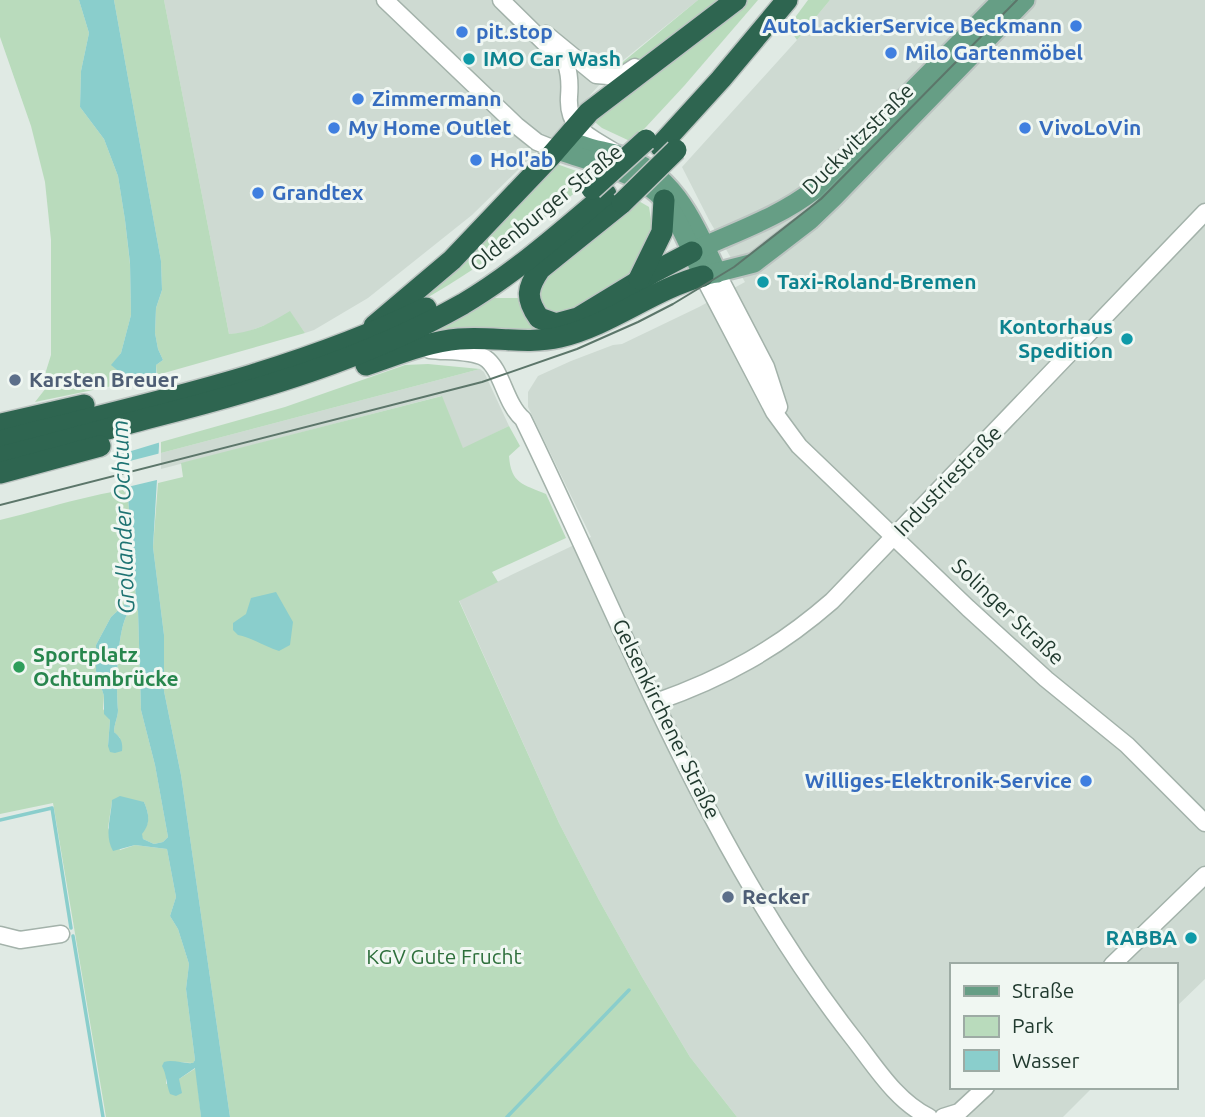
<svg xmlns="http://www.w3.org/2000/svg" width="1205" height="1117" font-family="Ubuntu,sans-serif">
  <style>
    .built { fill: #cedad2 }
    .green { fill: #b9dbbc }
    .water { fill: #8acecc }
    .pier { fill: #e0eae4 }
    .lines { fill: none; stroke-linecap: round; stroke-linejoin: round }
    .stream { stroke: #8acecc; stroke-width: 3.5 }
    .minor-casing { stroke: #a3b2aa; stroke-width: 19 }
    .major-casing { stroke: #bcc4c1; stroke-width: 23 }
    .highway-casing { stroke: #bcc4c1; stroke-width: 24 }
    .minor { stroke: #fff; stroke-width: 16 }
    .major { stroke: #669e85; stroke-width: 19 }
    .highway { stroke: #2e6550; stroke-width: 21 }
    .tram { stroke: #5c766a; stroke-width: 2 }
    .highway-bridge-casing { stroke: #bcc4c1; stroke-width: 24; stroke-linecap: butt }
    .highway-bridge { stroke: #2e6550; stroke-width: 21 }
    .shop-dot { fill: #3f7fe0; stroke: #f0f7f2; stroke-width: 2.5 }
    .culture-dot { fill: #0f9aa8; stroke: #f0f7f2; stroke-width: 2.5 }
    .service-dot { fill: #5c6f8a; stroke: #f0f7f2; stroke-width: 2.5 }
    .leisure-dot { fill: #2e9e5b; stroke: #f0f7f2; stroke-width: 2.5 }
    .labels { text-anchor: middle; stroke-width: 6; stroke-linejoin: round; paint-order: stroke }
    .shop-label { font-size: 21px; font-weight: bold; fill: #366cbe; stroke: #f0f7f2; text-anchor: start }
    .culture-label { font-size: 21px; font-weight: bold; fill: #0d838f; stroke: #f0f7f2; text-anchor: start }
    .street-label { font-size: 21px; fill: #213a2f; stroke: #f0f7f2 }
    .service-label { font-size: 21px; font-weight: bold; fill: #4e5e75; stroke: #f0f7f2; text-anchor: start }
    .leisure-label { font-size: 21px; font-weight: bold; fill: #27864d; stroke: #f0f7f2; text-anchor: start }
    .park-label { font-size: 21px; fill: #2d6f3b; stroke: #f0f7f2 }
    .water-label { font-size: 23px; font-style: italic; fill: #1e7372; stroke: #f0f7f2 }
  </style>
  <rect width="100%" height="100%" fill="#e0eae4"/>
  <g class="built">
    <path d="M164 0H698L616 66 561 128 472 215 368 298 314 330 305 333 290 312 273 322 244 333 229 334Z"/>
    <path d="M830 0H1205V979L1175 1008V965H951V1087H1093L1063 1117H737L690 1057 642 977 599 900 559 823 459 600 591 537 528 407V392L538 376 571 361 613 345 622 344 699 307 745 282 709 220 682 167 797 40Z"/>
    <path d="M480 369 484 372 509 426 463 449 441 396 161 469V453Z"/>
  </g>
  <g class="green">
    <path d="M0 0H79L89 33 81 71 80 107 104 139 118 176 125 220 130 264 131 315 121 353 112 365 122 374V384L35 402 46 388 42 384 51 355V240L45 182 31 126 0 37Z"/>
    <path d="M114 0H164L229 334C252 333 271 323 290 311L305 333 157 375 156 365 163 360 158 349 155 333 156 308 162 290 161 261Z"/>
    <path d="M698 0H718L638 62 626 69 612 71Z"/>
    <path d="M746 0H758L684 86 632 142 602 128 590 118Z"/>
    <path d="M808 0H830L797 40 788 27Z"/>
    <path d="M554 163 593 177C531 231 472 274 400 313Z"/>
    <path d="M637 200 649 207 652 225 635 272 578 308 559 314C542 309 538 300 540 283Z"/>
    <path d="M488 298H522L569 329 423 334Z"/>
    <path d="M428 364 480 369 161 453V442L285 407 405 365Z"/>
    <path d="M442 396 463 448 509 426 520 446 509 456C511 484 523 484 546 494L566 538 492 572 498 582 459 601 559 823 599 900 642 977 690 1057 737 1117H230L181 775 164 691V635L153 547 158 483 183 477 181 463Z"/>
    <path d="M123 490 128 497 136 598 133 602 125 604 111 617 96 645V671L104 696 103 709 110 720 108 746 120 738 114 732C114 724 118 717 118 710 116 690 116 620 132 608L138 610 141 710 155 765 168 837 163 842 154 844 143 839 141 834C151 823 149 814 144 802L112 801 108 828 120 850 135 845 167 849 176 897 170 916 178 929 189 964 186 989 195 1060 193 1063 176 1062 166 1073V1084L179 1079 196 1068 201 1117H106L53 803 0 814V520C41 510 81 497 123 490Z"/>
  </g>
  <g class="water">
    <path d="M79 0H114L161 261 162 290 156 308 155 333 158 349 163 360 156 365 159 446 153 547 164 635V691L181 775 230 1117H201L195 1068 179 1079 182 1093 176 1096 170 1094C166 1084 167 1075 162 1066L164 1062C173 1059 183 1064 193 1063L195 1060 186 989 189 964 178 929 170 916 176 897 167 849 135 845 113 851C104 835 111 818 112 800L120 796 144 802C149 814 151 823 142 834L143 839 154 844 163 842 168 837 155 765 141 710 138 610 132 608C116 620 116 690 118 710 118 717 114 724 114 732 121 738 123 742 122 751L115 753 110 752 108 746 110 720 104 714V696L96 671V645L111 617 125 604 133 602 136 598 128 497C115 479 122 400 122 374L111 365 121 353 131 315 130 263 125 220 118 176 104 139 80 107 81 71 89 33Z"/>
    <path d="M276 592 293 622 290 645 279 651C265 647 251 637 238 635L233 630V623L246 614 251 598Z"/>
  </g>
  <g class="pier">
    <path d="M160 374 161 442 118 455 119 385Z"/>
    <path d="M161 453V479L119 489 118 464Z"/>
  </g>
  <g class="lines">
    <g class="stream">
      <path d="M0 820 52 808 71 928"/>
      <path d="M73 936 103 1117"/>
      <path d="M507 1117 629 990"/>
    </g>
    <g class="minor-casing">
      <g id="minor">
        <path d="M385 0 517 126 537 142 557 150"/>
        <path d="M501 0 566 64C570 75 570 85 569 97 567 129 589 136 613 151"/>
        <path d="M546 34 596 75 620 77 635 67"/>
        <path d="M717 273 766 367 779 407"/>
        <path d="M703 276 774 412 799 446 968 608 1046 679 1127 745 1205 823"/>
        <path d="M424 346 430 350C446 352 471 350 485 358 502 369 505 404 523 419 625 628 708 853 853 1038 875 1066 896 1101 929 1117"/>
        <path d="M656 702C724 678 777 649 832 601L1205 212"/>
        <path d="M0 935 20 940 61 934"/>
        <path d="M1112 965 1205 875"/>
        <path d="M943 1117 959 1112 986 1087"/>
      </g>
    </g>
    <g class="major-casing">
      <g id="major">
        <path d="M581 145C593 150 605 151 618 155 674 172 694 223 717 273"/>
        <path d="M557 150C587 160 632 171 656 192 674 207 693 254 703 276L754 263 810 220 834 197 1025 0"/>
        <path d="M692 252C732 233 778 218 814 190L1002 0"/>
      </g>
    </g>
    <g class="highway-casing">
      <g id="highway">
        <path d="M660 146 721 79 787 0"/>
        <path d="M622 203 540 269C527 288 525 298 539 318L556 324 578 318 652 273 692 252"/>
        <path d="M639 279 662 232 664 200"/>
        <path d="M374 326 452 260 549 158 589 112 736 0"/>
        <path d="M366 365C396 355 426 342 459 339 493 336 526 345 560 337 611 325 653 289 703 276"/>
        <path d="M1 424 84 405"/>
        <path d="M0 441C144 404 291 374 426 308"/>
        <path d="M0 457C50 445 99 431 149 418 259 390 364 360 463 304 515 273 560 233 606 194"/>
        <path d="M0 473 100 446"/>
      </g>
    </g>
    <use href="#minor" class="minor"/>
    <use href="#major" class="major"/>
    <use href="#highway" class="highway"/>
    <path class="tram" d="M0 505 482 382 577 349 638 322 673 304 734 267 821 199 1017 0"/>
    <g class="highway-bridge-casing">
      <g id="highway-bridge">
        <path d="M592 189 646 140"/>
        <path d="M622 203 676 150"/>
      </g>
    </g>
    <use href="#highway-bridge" class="highway-bridge"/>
  </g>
  <g class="shop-dot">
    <circle cx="1076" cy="26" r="7"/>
    <circle cx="462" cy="32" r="7"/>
    <circle cx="891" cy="53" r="7"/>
    <circle cx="358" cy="99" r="7"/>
    <circle cx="334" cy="128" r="7"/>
    <circle cx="1025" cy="128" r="7"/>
    <circle cx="476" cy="160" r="7"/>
    <circle cx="258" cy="193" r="7"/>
    <circle cx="1086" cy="781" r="7"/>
  </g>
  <g class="culture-dot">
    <circle cx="469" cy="59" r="7"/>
    <circle cx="763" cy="282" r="7"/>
    <circle cx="1127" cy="339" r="7"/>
    <circle cx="1191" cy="938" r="7"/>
  </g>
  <g class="service-dot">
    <circle cx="15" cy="380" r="7"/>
    <circle cx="728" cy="897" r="7"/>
  </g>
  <circle class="leisure-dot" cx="19" cy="667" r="7"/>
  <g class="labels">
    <g class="shop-label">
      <text x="1062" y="33" text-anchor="end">AutoLackierService Beckmann</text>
      <text x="476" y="39">pit.stop</text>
      <text x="905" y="60">Milo Gartenmöbel</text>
      <text x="372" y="106">Zimmermann</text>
      <text x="348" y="135">My Home Outlet</text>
      <text x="1039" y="135">VivoLoVin</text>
      <text x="490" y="167">Hol'ab</text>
      <text x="272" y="200">Grandtex</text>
      <text x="1072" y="788" text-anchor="end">Williges-Elektronik-Service</text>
    </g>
    <g class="culture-label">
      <text x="483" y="66">IMO Car Wash</text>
      <text x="777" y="289">Taxi-Roland-Bremen</text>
      <text x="1113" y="334" text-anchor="end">Kontorhaus<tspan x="1113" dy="24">Spedition</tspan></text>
      <text x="1177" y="945" text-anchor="end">RABBA</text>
    </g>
    <g class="street-label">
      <text transform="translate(858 139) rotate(-45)" y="7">Duckwitzstraße</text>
      <text transform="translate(546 208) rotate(-39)" y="7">Oldenburger Straße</text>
      <text transform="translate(948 481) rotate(-46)" y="7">Industriestraße</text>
      <text transform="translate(1008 612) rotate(43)" y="7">Solinger Straße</text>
      <text transform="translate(666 719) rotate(64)" y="7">Gelsenkirchener Straße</text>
    </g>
    <g class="service-label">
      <text x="29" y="387">Karsten Breuer</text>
      <text x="742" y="904">Recker</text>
    </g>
    <g class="leisure-label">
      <text x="33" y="662">Sportplatz<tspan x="33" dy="24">Ochtumbrücke</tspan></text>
    </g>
    <g class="park-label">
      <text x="444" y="964">KGV Gute Frucht</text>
    </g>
    <g class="water-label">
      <text transform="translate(123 517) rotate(-92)" y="8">Grollander Ochtum</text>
    </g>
  </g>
  <rect x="950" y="963" width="228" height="126" fill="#f0f7f2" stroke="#9daba4" stroke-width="2"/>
  <rect x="964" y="986" width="35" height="10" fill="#669e85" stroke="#9daba4" stroke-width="2"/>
  <text x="1012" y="998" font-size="21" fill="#213a2f">Straße</text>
  <rect x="964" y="1016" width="35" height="21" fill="#b9dbbc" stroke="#9daba4" stroke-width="2"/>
  <text x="1012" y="1033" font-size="21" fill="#213a2f">Park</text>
  <rect x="964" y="1050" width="35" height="21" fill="#8acecc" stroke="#9daba4" stroke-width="2"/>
  <text x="1012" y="1068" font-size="21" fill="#213a2f">Wasser</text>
</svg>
